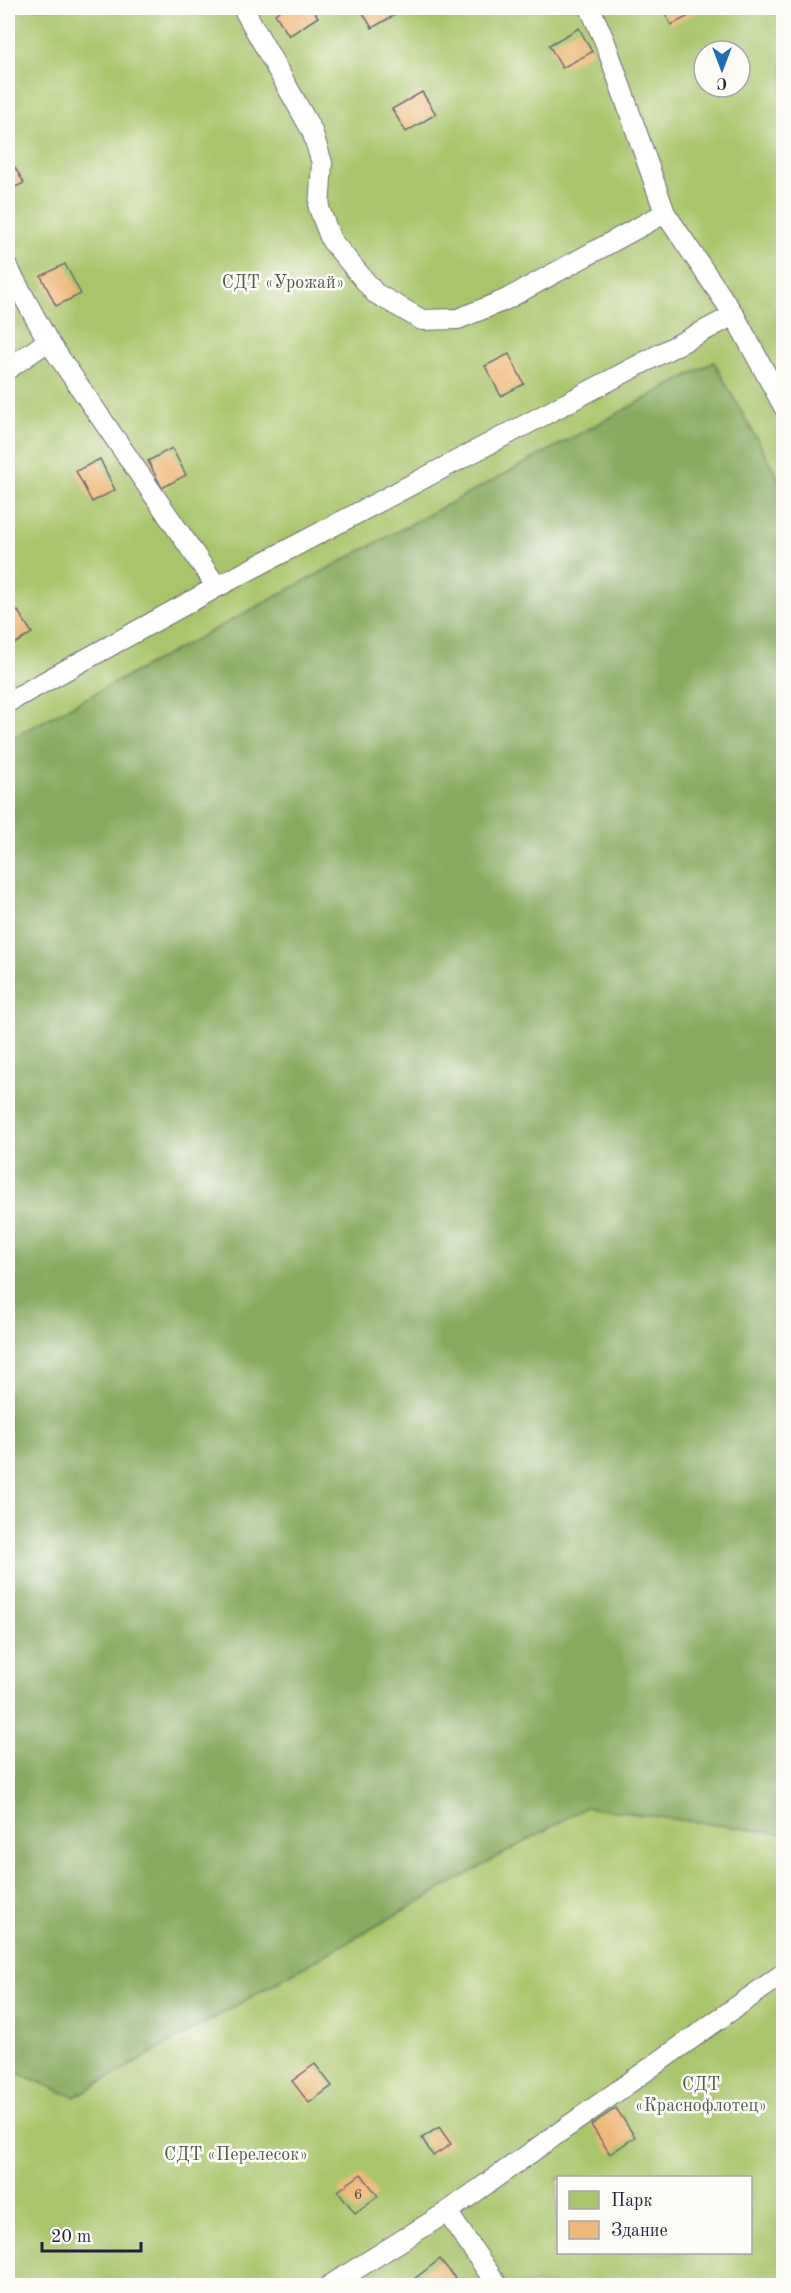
<svg xmlns="http://www.w3.org/2000/svg" width="791" height="2293" font-family="'Old Standard TT',serif">
  <style>
    .green { fill: #a9c56c; stroke: #667454; stroke-width: 1.5; fill-rule: evenodd }
    .forest { fill: #86aa60; stroke: #54664e; stroke-width: 1.5 }
    .building { fill: #efb87b }
    .lines { fill: none; stroke-linecap: round; stroke-linejoin: round }
    .lane-casing { stroke: #6d6a74; stroke-width: 22 }
    .lane { stroke: #fff; stroke-width: 20 }
    .labels { text-anchor: middle; stroke-width: 5; stroke-linejoin: round; paint-order: stroke }
    .number-label { font-size: 15px; fill: #55484b }
    .park-label { font-size: 18px; fill: #515b4c; stroke: #fdfcf7 }
  </style>
  <rect width="100%" height="100%" fill="#fdfcf7"/>
  <filter id="ink" filterUnits="userSpaceOnUse"><feTurbulence type="fractalNoise" baseFrequency=".0167" numOctaves="2"/><feDisplacementMap in="SourceGraphic" scale="12" xChannelSelector="R" yChannelSelector="G"/><feConvolveMatrix kernelMatrix="1 2 1 2 8 2 1 2 1" color-interpolation-filters="sRGB"/></filter>
  <filter id="wash" filterUnits="userSpaceOnUse"><feTurbulence type="fractalNoise" baseFrequency=".008" numOctaves="4" result="noise"/><feDisplacementMap in="SourceGraphic" scale="24" xChannelSelector="R" yChannelSelector="G"/><feGaussianBlur stdDeviation="1.35" result="paint"/><feColorMatrix in="noise" values="0 0 0 0 0 0 0 0 0 0 0 0 0 0 0 0 0 1.4 0 .05"/><feComposite in="paint" operator="in"/></filter>
  <g filter="url(#wash)">
    <rect width="100%" height="100%" fill="#f7efde"/>
    <g class="green">
      <path d="M8 8H783V488L713 362 8 740ZM704 51H740V87H704Z"/>
      <path d="M586 1807 783 1834V2285H8V2069L75 2097ZM558 2178H750V2252H558Z"/>
    </g>
    <path class="forest" d="M714 362 784 488 783 1834 586 1807 74 2097 8 2069V740Z"/>
    <g id="blocks">
      <g class="building">
        <path d="M284 8H312L318 17 289 36 275 14Z"/>
        <path d="M360 8H400L402 11 372 28Z"/>
        <path d="M662 8H692L695 13 671 25Z"/>
        <path d="M579 28 592 52 562 68 549 45Z"/>
        <path d="M422 92 436 114 406 132 392 109Z"/>
        <path d="M14 166 24 183 9 190 8 170Z"/>
        <path d="M65 264 81 294 56 306 41 276Z"/>
        <path d="M509 354 524 384 501 396 485 366Z"/>
        <path d="M172 448 186 475 162 488 148 461Z"/>
        <path d="M100 459 115 490 92 502 76 471Z"/>
        <path d="M18 611 32 633 8 648V617Z"/>
        <path d="M315 2064 332 2086 309 2103 292 2081Z"/>
        <path d="M616 2108 635 2137 610 2154 591 2125Z"/>
        <path d="M439 2127 451 2144 433 2156 422 2138Z"/>
        <path d="M361 2174 378 2196 355 2213 338 2191Z"/>
        <path d="M440 2259 459 2283 455 2286H417L413 2280Z"/>
      </g>
    </g>
  </g>
  <g filter="url(#ink)">
    <use href="#blocks" fill-opacity="0" stroke="#6d6a74" stroke-width="1.5"/>
    <g class="lines">
      <g class="lane-casing">
        <g id="lane">
          <path d="M243 8 312 131 322 163 319 208 331 240 375 293 422 320 458 319 505 300 665 213"/>
          <path d="M590 8 605 42 665 213 734 315"/>
          <path d="M8 268 48 341 217 587"/>
          <path d="M8 369 48 341"/>
          <path d="M8 702 217 587 734 315 784 407"/>
          <path d="M447 2212 498 2286"/>
          <path d="M329 2286 447 2212 784 1973"/>
        </g>
      </g>
      <use href="#lane" class="lane"/>
    </g>
  </g>
  <g class="labels">
    <g class="number-label">
      <text x="358" y="2199">6</text>
    </g>
    <g class="park-label">
      <text x="283" y="288">СДТ «Урожай»</text>
      <text x="701" y="2090">СДТ<tspan x="701" dy="21">«Краснофлотец»</tspan></text>
      <text x="236" y="2160">СДТ «Перелесок»</text>
    </g>
  </g>
  <rect width="791" height="2293" fill="none" stroke="#fdfcf7" stroke-width="30"/>
  <rect x="557" y="2176" width="195" height="78" fill="#fdfcf7" stroke="#a5a5ac" stroke-width="1.5"/>
  <rect x="569" y="2191" width="30" height="18" fill="#a9c56c" stroke="#a5a5ac" stroke-width="1.5"/>
  <text x="611" y="2206" font-size="18" fill="#22223b">Парк</text>
  <rect x="569" y="2221" width="30" height="18" fill="#efb87b" stroke="#a5a5ac" stroke-width="1.5"/>
  <text x="611" y="2236" font-size="18" fill="#22223b">Здание</text>
  <g transform="translate(722 69) rotate(180)"><circle r="28" fill="#fdfcf7" stroke="#a5a5ac" stroke-width="1.5"/>
  <path d="M0-4.5L10 22L0 15L-10 22Z" fill="#1f6fb2"/>
  <text y="-9" font-size="16" font-weight="bold" text-anchor="middle" fill="#22223b">С</text>
  </g>
  <path d="M42 2242v9h99v-9" fill="none" stroke="#22223b" stroke-width="3"/>
  <text x="51" y="2242" font-size="18" fill="#22223b" stroke="#fdfcf7" stroke-width="4.5" paint-order="stroke">20 m</text>
</svg>
